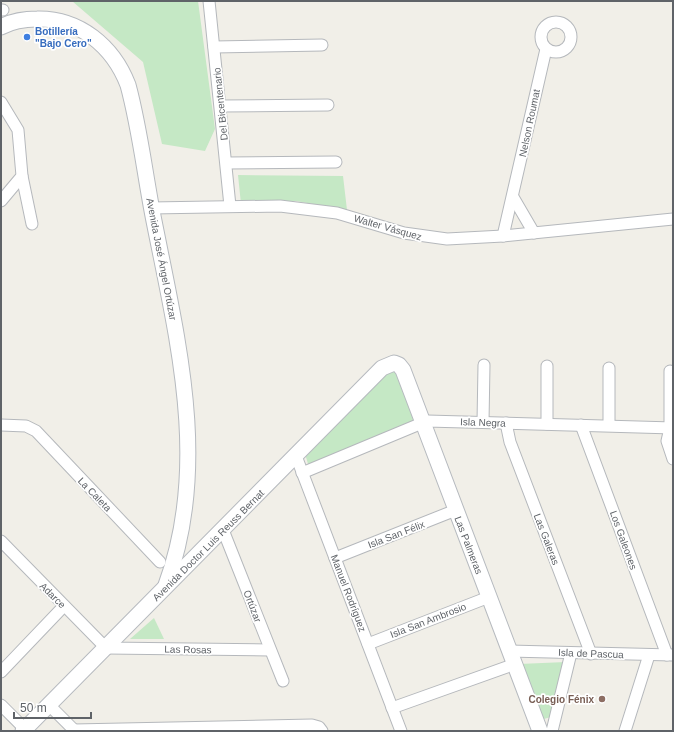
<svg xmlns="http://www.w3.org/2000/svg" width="674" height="732" font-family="Arial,sans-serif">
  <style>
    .green { fill: #c5e8c5 }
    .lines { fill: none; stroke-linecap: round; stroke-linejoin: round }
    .street-casing { stroke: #b5b8bc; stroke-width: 13 }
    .secondary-casing { stroke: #b6babf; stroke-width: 17 }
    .street { stroke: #fff; stroke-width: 11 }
    .secondary { stroke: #fff; stroke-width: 15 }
    .shop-dot { fill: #3f7fe0; stroke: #fff; stroke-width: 1.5 }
    .education-dot { fill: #8d6e63; stroke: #fff; stroke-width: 1.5 }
    .labels { text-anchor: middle; stroke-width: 3.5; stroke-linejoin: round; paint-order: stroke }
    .shop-label { font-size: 10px; font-weight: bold; fill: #366cbe; stroke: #fff; text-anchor: start }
    .street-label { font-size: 10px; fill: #5f6368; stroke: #fff }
    .education-label { font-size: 10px; font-weight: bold; fill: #785e54; stroke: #fff; text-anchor: end }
  </style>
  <rect width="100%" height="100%" fill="#f1efe8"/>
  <g class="green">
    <path d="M72 1H198L215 129 205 151 162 144 143 62Z"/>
    <path d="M238 175 343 176 347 210 296 201 241 204Z"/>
    <path d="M389 371H397L417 423 309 467 305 454Z"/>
    <path d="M154 618 164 639H130Z"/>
    <path d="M566 662 551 717 540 720 519 664Z"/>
  </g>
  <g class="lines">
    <g class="street-casing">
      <g id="street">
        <path d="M209 1 230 206"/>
        <path d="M1 10H3"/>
        <circle cx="556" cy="37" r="15"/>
        <path d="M214 47 322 45"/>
        <path d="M1 102 18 130 22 176 1 201"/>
        <path d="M221 106 328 105"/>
        <path d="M227 163 336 162"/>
        <path d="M22 176 32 224"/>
        <path d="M513 197 534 233"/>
        <path d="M151 208 280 206 337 213 404 233 447 239 503 236 673 219"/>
        <path d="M503 236 546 49"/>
        <path d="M547 366V424"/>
        <path d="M670 371V428L667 441 673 459"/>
        <path d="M483 422 484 365"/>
        <path d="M506 423 510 442 591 654"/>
        <path d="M1 425 26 426 36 431 160 562"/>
        <path d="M581 425 667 655"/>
        <path d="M609 425V368"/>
        <path d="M296 456 401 731"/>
        <path d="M302 473 427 421 673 428"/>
        <path d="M223 530 283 681"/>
        <path d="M1 541 106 648 270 650"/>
        <path d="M335 558 456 510"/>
        <path d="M368 644 489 597"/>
        <path d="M509 651 672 655"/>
        <path d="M1 672 64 606"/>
        <path d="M1 705 25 729"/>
        <path d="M49 705 75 731"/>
        <path d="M392 708 515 664"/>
        <path d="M74 730 312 725 319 727 322 731"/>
        <path d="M552 731 571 653"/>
        <path d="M625 731 649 655"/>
      </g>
    </g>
    <g class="secondary-casing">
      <g id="secondary">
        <path d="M1 27C12 21 24 19 37 19 79 18 113 46 128 85 140 129 145 176 154 221 178 342 210 466 166 585"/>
        <path d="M23 731 382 368 394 363 399 365 403 370 540 731"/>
      </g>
    </g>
    <use href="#street" class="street"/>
    <use href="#secondary" class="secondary"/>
  </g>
  <circle class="shop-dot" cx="27" cy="37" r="4"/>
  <circle class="education-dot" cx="602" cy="699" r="4"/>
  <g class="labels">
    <g class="shop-label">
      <text x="35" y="35">Botillería<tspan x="35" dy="12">"Bajo Cero"</tspan></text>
    </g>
    <g class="street-label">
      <text transform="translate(220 104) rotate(-96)" y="4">Del Bicentenario</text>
      <text transform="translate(529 123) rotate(-78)" y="4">Nelson Roumat</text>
      <text transform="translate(388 227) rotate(16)" y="4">Walter Vásquez</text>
      <text transform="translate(162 259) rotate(79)" y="4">Avenida José Ángel Ortúzar</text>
      <text transform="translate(483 422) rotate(2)" y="4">Isla Negra</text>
      <text transform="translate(95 494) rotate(46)" y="4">La Caleta</text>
      <text transform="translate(396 534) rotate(-21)" y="4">Isla San Félix</text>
      <text transform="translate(547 539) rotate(69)" y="4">Las Galeras</text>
      <text transform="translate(624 540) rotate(70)" y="4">Los Galeones</text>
      <text transform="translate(208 545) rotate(-45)" y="4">Avenida Doctor Luis Reuss Bernat</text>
      <text transform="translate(469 545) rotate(69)" y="4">Las Palmeras</text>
      <text transform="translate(349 593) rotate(69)" y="4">Manuel Rodríguez</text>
      <text transform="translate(53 595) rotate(45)" y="4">Adarce</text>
      <text transform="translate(253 606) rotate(69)" y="4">Ortúzar</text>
      <text transform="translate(428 620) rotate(-21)" y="4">Isla San Ambrosio</text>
      <text transform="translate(188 649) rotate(1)" y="4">Las Rosas</text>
      <text transform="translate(591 653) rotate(2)" y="4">Isla de Pascua</text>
    </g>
    <g class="education-label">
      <text x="594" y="703">Colegio Fénix</text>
    </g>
  </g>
  <rect width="674" height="732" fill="none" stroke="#5f6368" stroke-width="4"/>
  <path d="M14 712v6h77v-6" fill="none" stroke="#5f6368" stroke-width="2"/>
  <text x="20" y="712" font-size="12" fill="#5f6368" stroke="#ffffff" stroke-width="3" paint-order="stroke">50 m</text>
</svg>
